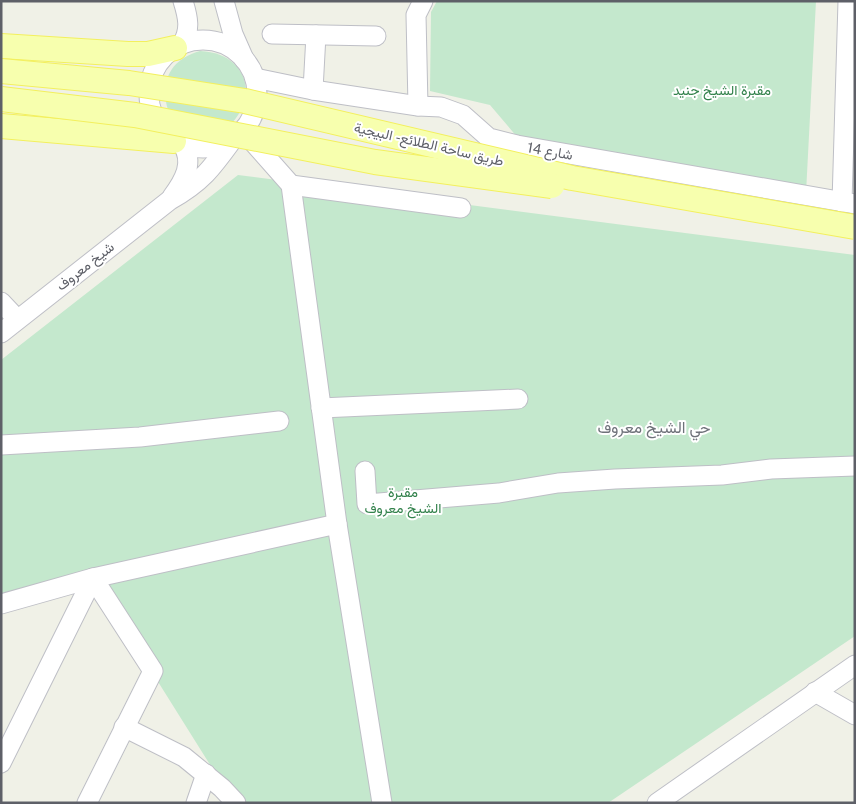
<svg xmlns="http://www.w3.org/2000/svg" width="856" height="804" font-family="'Public Sans',Vazirmatn,sans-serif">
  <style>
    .green { fill: #c4e8cd }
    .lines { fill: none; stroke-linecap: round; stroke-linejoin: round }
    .minor-casing { stroke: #bebfc6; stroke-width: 21 }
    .major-casing { stroke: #f3f05e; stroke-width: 26 }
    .minor { stroke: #fff; stroke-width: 19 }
    .major { stroke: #f7ffae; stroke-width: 24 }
    .major-bridge-casing { stroke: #f3f05e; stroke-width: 26; stroke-linecap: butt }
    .major-bridge { stroke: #f7ffae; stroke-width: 24 }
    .labels { text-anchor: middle; stroke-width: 4; stroke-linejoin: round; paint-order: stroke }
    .park-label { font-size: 14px; fill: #33824c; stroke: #fff }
    .street-label { font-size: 14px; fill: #5e6068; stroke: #fff }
    .quarter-label { font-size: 16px; fill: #6f727a; stroke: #fff }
  </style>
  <rect width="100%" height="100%" fill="#f0f1e7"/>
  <g class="green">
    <path d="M437 1H816L806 193 529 151 490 105 430 91 431 12Z"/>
    <path d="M200 51C247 53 261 97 227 128L168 110C159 81 171 59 200 51Z"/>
    <path d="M238 175 855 255V636L608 803H234L93 578 1 601V360Z"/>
  </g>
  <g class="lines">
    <g class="minor-casing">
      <g id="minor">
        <path d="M224 1 233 34 244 59"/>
        <path d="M272 34 376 36"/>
        <circle cx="203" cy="94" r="54"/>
        <path d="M182 44C191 30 188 17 183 1"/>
        <path d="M255 78 313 90 418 106 441 107 463 115 489 138 517 145 855 204"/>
        <path d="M313 90 316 35"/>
        <path d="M418 106 416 15 423 1"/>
        <path d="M245 133 291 185 337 524 382 803"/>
        <path d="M291 185 461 208"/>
        <path d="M172 197C184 181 195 162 182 144"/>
        <path d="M842 202 848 1"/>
        <path d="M1 302 17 319"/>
        <path d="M1 333 170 200C202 182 212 168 233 139"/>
        <path d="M321 408 518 399"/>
        <path d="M1 445 140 437 279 421"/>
        <path d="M365 471 367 504 499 493 558 483 615 479 722 475 771 469 855 466"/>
        <path d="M1 604 93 578 337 524"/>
        <path d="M815 692 855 715"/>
        <path d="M124 727 184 757 222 788 236 803"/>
        <path d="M1 763 93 578"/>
        <path d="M87 803 153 671 93 578"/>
        <path d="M196 803 206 774"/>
        <path d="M657 803 855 665"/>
      </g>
    </g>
    <g class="major-casing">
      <g id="major">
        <path d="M1 46 128 54H148L175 48"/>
        <path d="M1 126 174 141"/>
      </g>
    </g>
    <use href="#minor" class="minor"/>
    <use href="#major" class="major"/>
    <g class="major-bridge-casing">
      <g id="major-bridge">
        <path d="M1 71 129 83 245 101 572 178 855 227"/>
        <path d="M1 99 135 115 375 162 552 186"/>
      </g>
    </g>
    <use href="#major-bridge" class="major-bridge"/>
  </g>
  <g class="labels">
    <g class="park-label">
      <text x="722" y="95">مقبرة الشيخ جنيد</text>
      <text x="403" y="497">مقبرة<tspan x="403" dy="16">الشيخ معروف</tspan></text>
    </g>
    <g class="street-label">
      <text transform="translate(429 144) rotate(13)" y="5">طريق ساحة الطلائع - البيجية</text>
      <text transform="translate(550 151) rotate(10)" y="5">شارع 14</text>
      <text transform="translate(85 266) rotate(-38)" y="5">شیخ معروف</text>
    </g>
    <g class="quarter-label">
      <text x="654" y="433">حي الشيخ معروف</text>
    </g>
  </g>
  <rect width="856" height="804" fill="none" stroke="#5e6068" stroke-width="5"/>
</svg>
